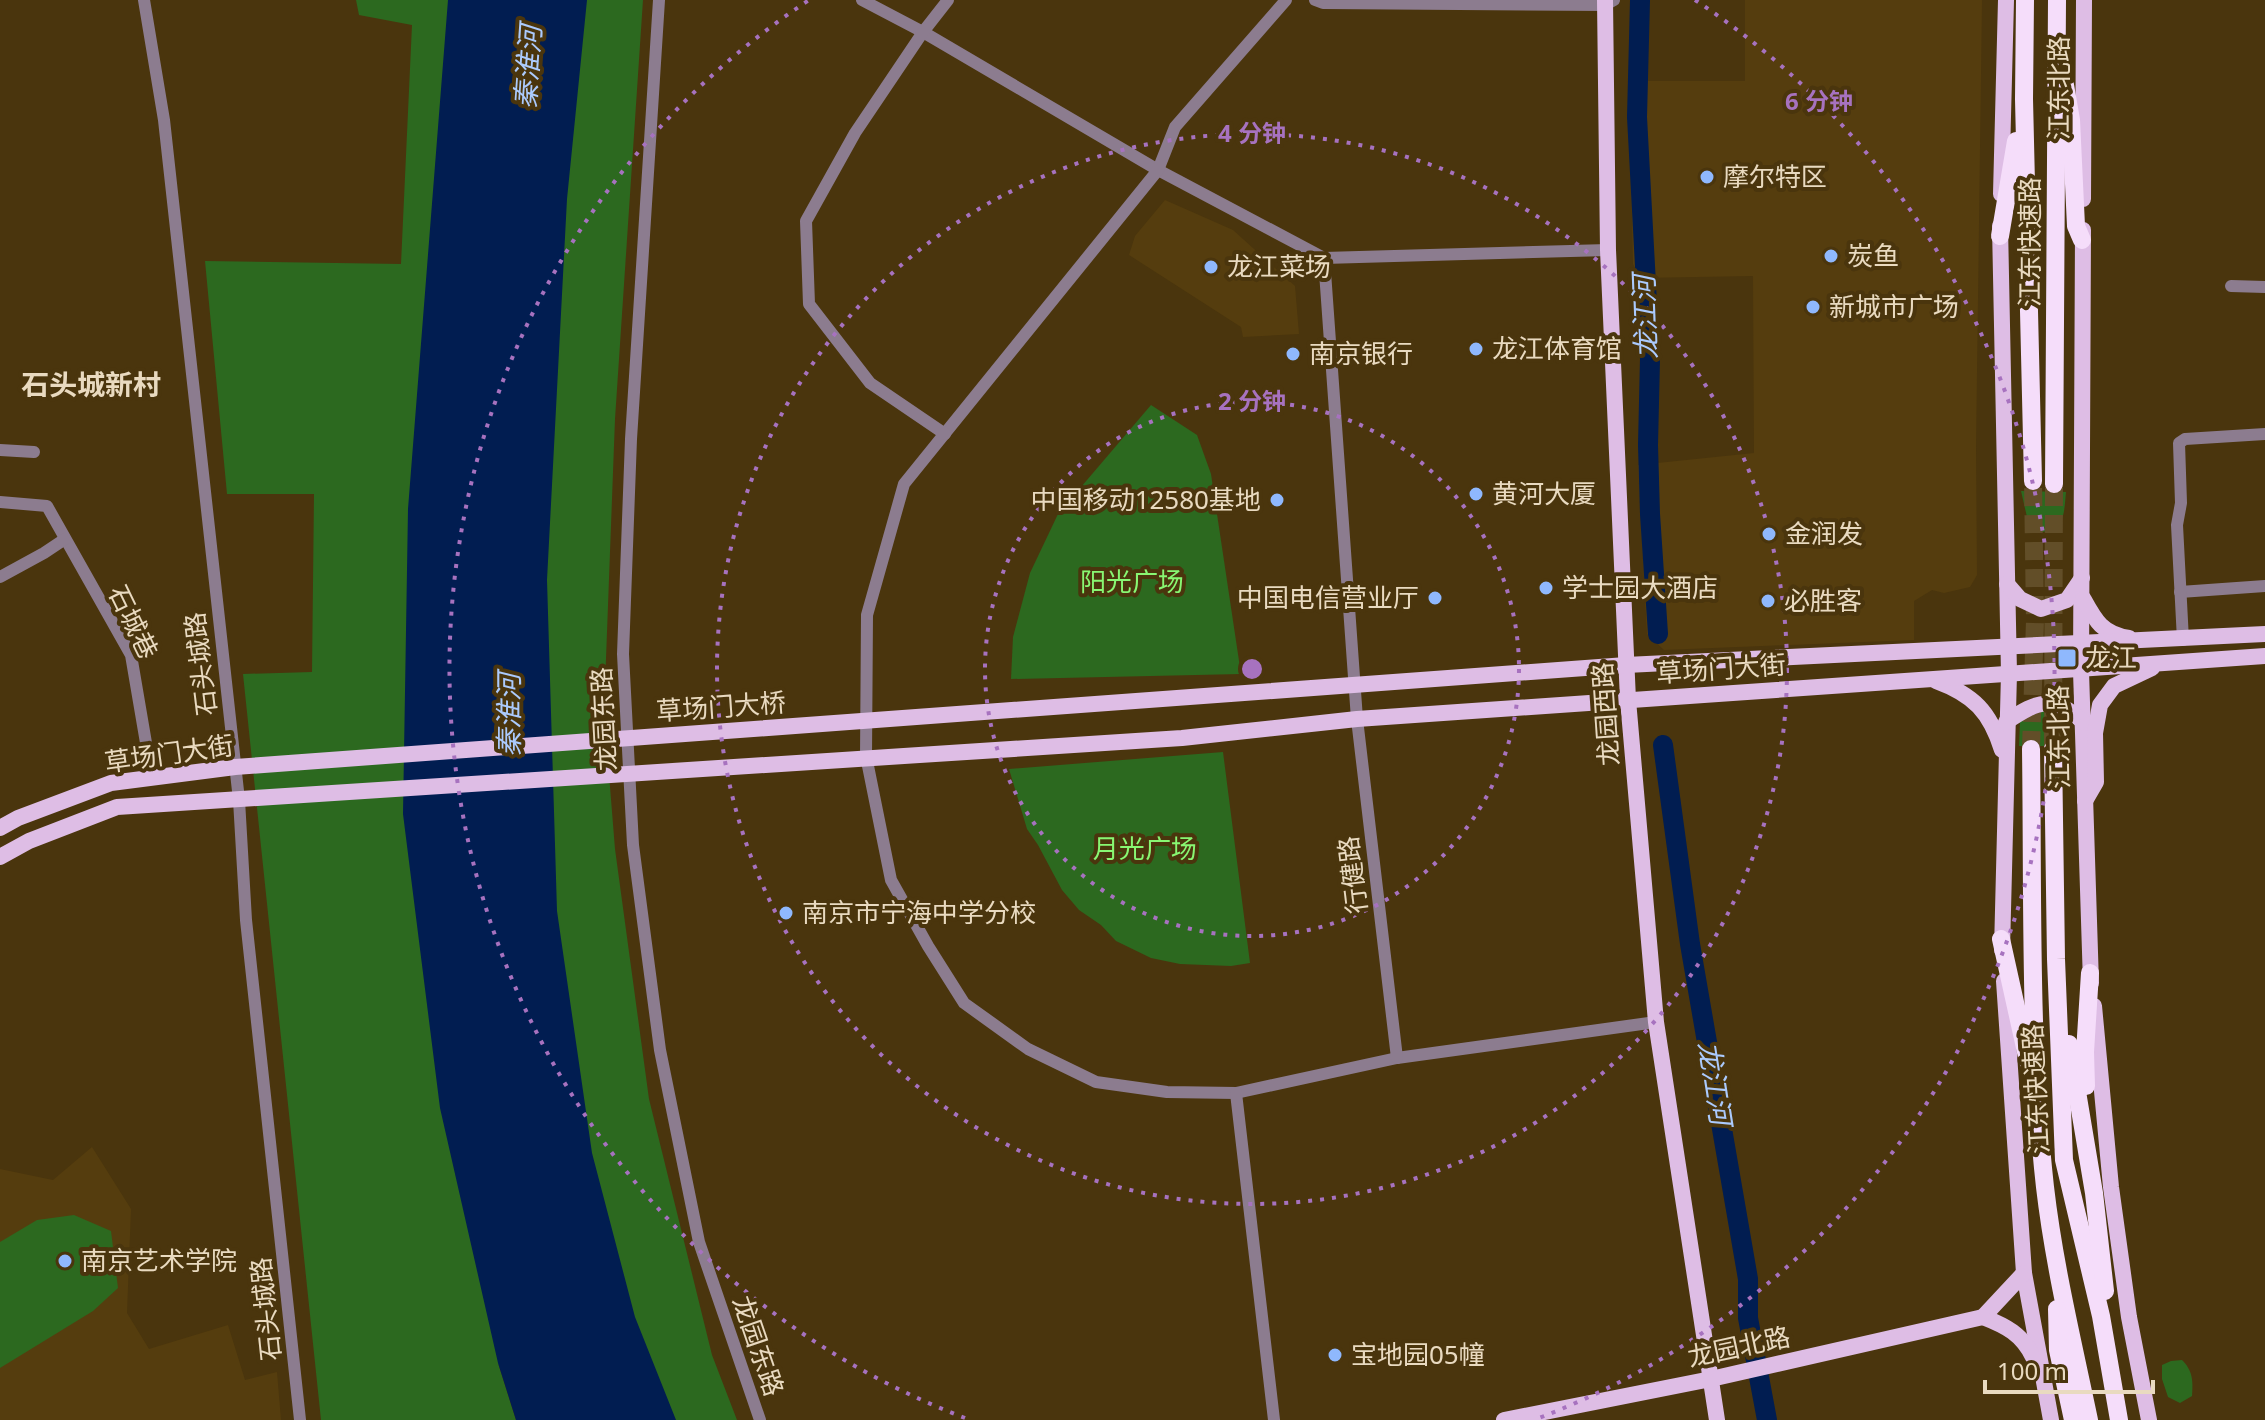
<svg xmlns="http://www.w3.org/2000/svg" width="2265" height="1420" font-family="'Noto Sans','Noto Sans SC',sans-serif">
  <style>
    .built { fill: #553d0e }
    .green { fill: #2c691f }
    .water { fill: #011d51 }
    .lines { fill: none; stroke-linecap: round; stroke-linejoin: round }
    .river { stroke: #011d51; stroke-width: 20 }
    .highway-tunnel { stroke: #624e28; stroke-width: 18; stroke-dasharray: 18 9; stroke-linecap: butt }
    .minor { stroke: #8c7c8f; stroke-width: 12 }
    .major { stroke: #debde5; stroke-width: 16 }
    .highway { stroke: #f5ddfa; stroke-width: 18 }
    .ring { fill: none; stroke: #a772bf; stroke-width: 4; stroke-dasharray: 4 8 }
    .poi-dot { fill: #8fb8fd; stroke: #4a350d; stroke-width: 3 }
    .labels { text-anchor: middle; stroke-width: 8; stroke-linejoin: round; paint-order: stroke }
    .street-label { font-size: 26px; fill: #e9dac0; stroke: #4a350d }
    .poi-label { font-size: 26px; fill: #e9dac0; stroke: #4a350d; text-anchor: start }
    .park-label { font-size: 26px; fill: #88f772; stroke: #4a350d }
    .water-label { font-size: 28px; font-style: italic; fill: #abcafd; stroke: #4a350d }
    .neighbourhood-label { font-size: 28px; font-weight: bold; fill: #e9dac0; stroke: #4a350d }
    .centre { fill: #a772bf; stroke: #4a350d; stroke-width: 4 }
    .ring-label { font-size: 24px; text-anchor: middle; font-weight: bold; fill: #a772bf; stroke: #4a350d; stroke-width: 8; stroke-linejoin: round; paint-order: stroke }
  </style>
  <rect width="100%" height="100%" fill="#4a350d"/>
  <g class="built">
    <path d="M1745 0H1982L1976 448 1977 575 1970 587 1944 593 1932 590 1914 601V640L1664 650 1647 634 1638 465 1754 453 1753 276 1640 278 1633 264 1629 81H1745Z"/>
    <path d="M1165 200 1233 230 1295 286 1299 334 1243 337 1241 327 1129 255 1135 236Z"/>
    <path d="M92 1147 131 1209 127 1313 149 1349 228 1325 245 1380 277 1372 281 1420H0V1169L53 1180Z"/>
  </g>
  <g class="green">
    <path d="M356 0H643L615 419 604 712 615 849 649 1099 712 1355 737 1420H523L498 1363 516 1420H321L243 674 312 672 314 494H227L205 261 401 264 412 25 359 15Z"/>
    <path d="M1151 405 1197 435 1211 474 1241 674 1011 679 1013 637 1030 573 1058 514Z"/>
    <path d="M2021 491 2066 492C2064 513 2065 532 2039 532L2027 517Z"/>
    <path d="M2034 708C2064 714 2068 714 2068 746H2019L2020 721Z"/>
    <path d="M1223 752 1250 963 1231 966 1180 964 1151 958 1116 941 1101 925 1079 910 1062 890 1038 845 1027 829 1009 769Z"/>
    <path d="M74 1215 111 1231 118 1288 93 1311 0 1368V1242L37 1220Z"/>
    <path d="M2182 1360C2193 1371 2193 1381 2192 1396L2180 1403 2168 1397 2162 1379V1365L2171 1361Z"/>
  </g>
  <path class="water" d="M448 0H587L567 199 547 580 557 911 592 1153 635 1317 676 1420H516L498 1363 440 1108 403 814 408 509Z"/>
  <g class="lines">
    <g class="river">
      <path d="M1640 0 1637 117 1650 359 1648 445 1650 514 1658 634"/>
      <path d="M1663 745 1690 944 1748 1279V1318L1767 1420"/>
    </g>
    <g class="highway-tunnel">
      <path d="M2031 749 2035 620 2033 481"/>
      <path d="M2053 749 2054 484"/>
    </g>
    <g class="minor">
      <path d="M144 0 164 120 239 800 246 920 300 1420"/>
      <path d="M659 0 631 439 623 654 633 845 660 1050 699 1242 760 1420"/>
      <path d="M862 0 923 32 1158 170 1324 258 1608 250"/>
      <path d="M1286 0 1175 127 1158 170 904 484 867 615 866 756 891 880 928 946 964 1003 1028 1049 1096 1082 1167 1092 1236 1093 1397 1058 1656 1022"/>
      <path d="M1315 0 1323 3 1605 5 1614 0"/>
      <path d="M1324 258 1357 719 1397 1058"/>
      <path d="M2231 286 2265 287"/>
      <path d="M945 434 870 383 809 304 806 221 855 133 923 32 948 0"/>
      <path d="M0 450 34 452"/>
      <path d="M0 502 47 506 131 655 152 778"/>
      <path d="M0 577 44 553 65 539"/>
      <path d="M2180 592 2265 586"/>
      <path d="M2183 640 2177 525 2181 503 2179 443 2185 439 2265 434"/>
      <path d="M1236 1093 1274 1420"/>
    </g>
    <g class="major">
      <path d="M1605 0 1608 250 1628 700 1656 1022 1717 1420"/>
      <path d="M2001 194 2006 0"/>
      <path d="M2083 199 2084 0"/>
      <path d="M2000 226 2009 673 2002 950"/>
      <path d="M2083 230 2081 671 2091 983"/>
      <path d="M2007 584 2020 599 2041 609 2067 600 2082 578"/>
      <path d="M2083 598C2095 620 2102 634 2129 638"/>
      <path d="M1936 681C1974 695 1990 712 2002 750"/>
      <path d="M2006 722C2039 700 2054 694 2084 723"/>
      <path d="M2085 801 2096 782 2095 733 2100 705 2114 686 2152 668"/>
      <path d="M0 828 18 818 111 783 235 767 1626 665 2265 634"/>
      <path d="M0 857 29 841 117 807 1182 738 1357 719 2265 656"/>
      <path d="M2004 981 2024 1273 2051 1420"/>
      <path d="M2094 1006 2111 1187 2129 1317 2149 1420"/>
      <path d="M1983 1317C2006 1326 2022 1334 2033 1357"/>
      <path d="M1983 1317 2024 1273"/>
      <path d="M1504 1420 1711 1379 1983 1317"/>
    </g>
    <g class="highway">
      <path d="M2025 0 2024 99 2033 481"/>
      <path d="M2065 85 2071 120 2076 226 2082 240"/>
      <path d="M2000 236 2016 141"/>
      <path d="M2054 484 2057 0"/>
      <path d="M2031 749C2033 893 2029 1043 2045 1187 2054 1265 2073 1343 2089 1420"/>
      <path d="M2053 749 2056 959 2064 1160 2101 1316 2119 1420"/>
      <path d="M2001 939 2028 1061"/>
      <path d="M2069 1044 2094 1193 2105 1291"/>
      <path d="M2086 1086 2085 1052 2090 973"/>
      <path d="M2057 1309 2058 1350 2073 1420"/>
    </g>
  </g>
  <g class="ring">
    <circle cx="1252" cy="669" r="267"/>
    <circle cx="1252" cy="669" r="535"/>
    <path d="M965 1418A802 802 0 0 1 809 0M1695 0A802 802 0 0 1 1539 1418"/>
  </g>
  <g class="poi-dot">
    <circle cx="1707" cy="177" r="8"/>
    <circle cx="1831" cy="256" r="8"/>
    <circle cx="1211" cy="267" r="8"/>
    <circle cx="1813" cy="307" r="8"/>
    <circle cx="1476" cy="349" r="8"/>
    <circle cx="1293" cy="354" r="8"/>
    <circle cx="1476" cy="494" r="8"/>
    <circle cx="1277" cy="500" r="8"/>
    <circle cx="1769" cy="534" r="8"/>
    <circle cx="1546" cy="588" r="8"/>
    <circle cx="1435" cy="598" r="8"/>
    <circle cx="1768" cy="601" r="8"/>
    <rect x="2057" y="648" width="20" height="20" rx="4"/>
    <circle cx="786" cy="913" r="8"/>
    <circle cx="65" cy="1261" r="8"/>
    <circle cx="1335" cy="1355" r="8"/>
  </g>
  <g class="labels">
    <g class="street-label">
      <text transform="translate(2059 88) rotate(-90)" y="9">江东北路</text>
      <text transform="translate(2030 242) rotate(-90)" y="9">江东快速路</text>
      <text transform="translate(133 622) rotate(64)" y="9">石城巷</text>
      <text transform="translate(201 664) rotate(-97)" y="9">石头城路</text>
      <text transform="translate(1721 669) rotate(-4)" y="9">草场门大街</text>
      <text transform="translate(721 707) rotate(-4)" y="9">草场门大桥</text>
      <text transform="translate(1606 714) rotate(-94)" y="9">龙园西路</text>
      <text transform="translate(604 719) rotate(-93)" y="9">龙园东路</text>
      <text transform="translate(2059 737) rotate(-91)" y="9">江东北路</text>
      <text transform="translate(169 754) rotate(-8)" y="9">草场门大街</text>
      <text transform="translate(1353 875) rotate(-97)" y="9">行健路</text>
      <text transform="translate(2036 1089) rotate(-93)" y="9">江东快速路</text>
      <text transform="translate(266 1309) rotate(-96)" y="9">石头城路</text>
      <text transform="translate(758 1346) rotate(71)" y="9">龙园东路</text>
      <text transform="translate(1739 1347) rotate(-12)" y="9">龙园北路</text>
    </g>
    <g class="poi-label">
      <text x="1723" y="186">摩尔特区</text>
      <text x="1847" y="265">炭鱼</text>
      <text x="1227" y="276">龙江菜场</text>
      <text x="1829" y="316">新城市广场</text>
      <text x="1492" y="358">龙江体育馆</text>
      <text x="1309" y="363">南京银行</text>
      <text x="1492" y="503">黄河大厦</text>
      <text x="1261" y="509" text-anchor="end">中国移动12580基地</text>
      <text x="1785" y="543">金润发</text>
      <text x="1562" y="597">学士园大酒店</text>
      <text x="1419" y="607" text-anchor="end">中国电信营业厅</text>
      <text x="1784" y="610">必胜客</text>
      <text x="2085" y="667">龙江</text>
      <text x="802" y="922">南京市宁海中学分校</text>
      <text x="81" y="1270">南京艺术学院</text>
      <text x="1351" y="1364">宝地园05幢</text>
    </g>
    <g class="park-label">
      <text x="1132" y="591">阳光广场</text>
      <text x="1145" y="858">月光广场</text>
    </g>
    <g class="water-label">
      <text transform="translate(528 67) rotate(-86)" y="10">秦淮河</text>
      <text transform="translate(1645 317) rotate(-92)" y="10">龙江河</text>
      <text transform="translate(509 715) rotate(-90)" y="10">秦淮河</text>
      <text transform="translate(1715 1083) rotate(81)" y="10">龙江河</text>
    </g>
    <g class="neighbourhood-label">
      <text x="91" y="395">石头城新村</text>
    </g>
  </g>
  <circle cx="1252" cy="669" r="12" class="centre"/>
  <g class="ring-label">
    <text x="1819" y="110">6 分钟</text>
    <text x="1252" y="142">4 分钟</text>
    <text x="1252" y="410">2 分钟</text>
  </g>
  <path d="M1985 1380v12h168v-12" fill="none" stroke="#e9dac0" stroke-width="4"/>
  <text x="1997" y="1380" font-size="24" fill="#e9dac0" stroke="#4a350d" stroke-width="6" paint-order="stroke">100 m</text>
</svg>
